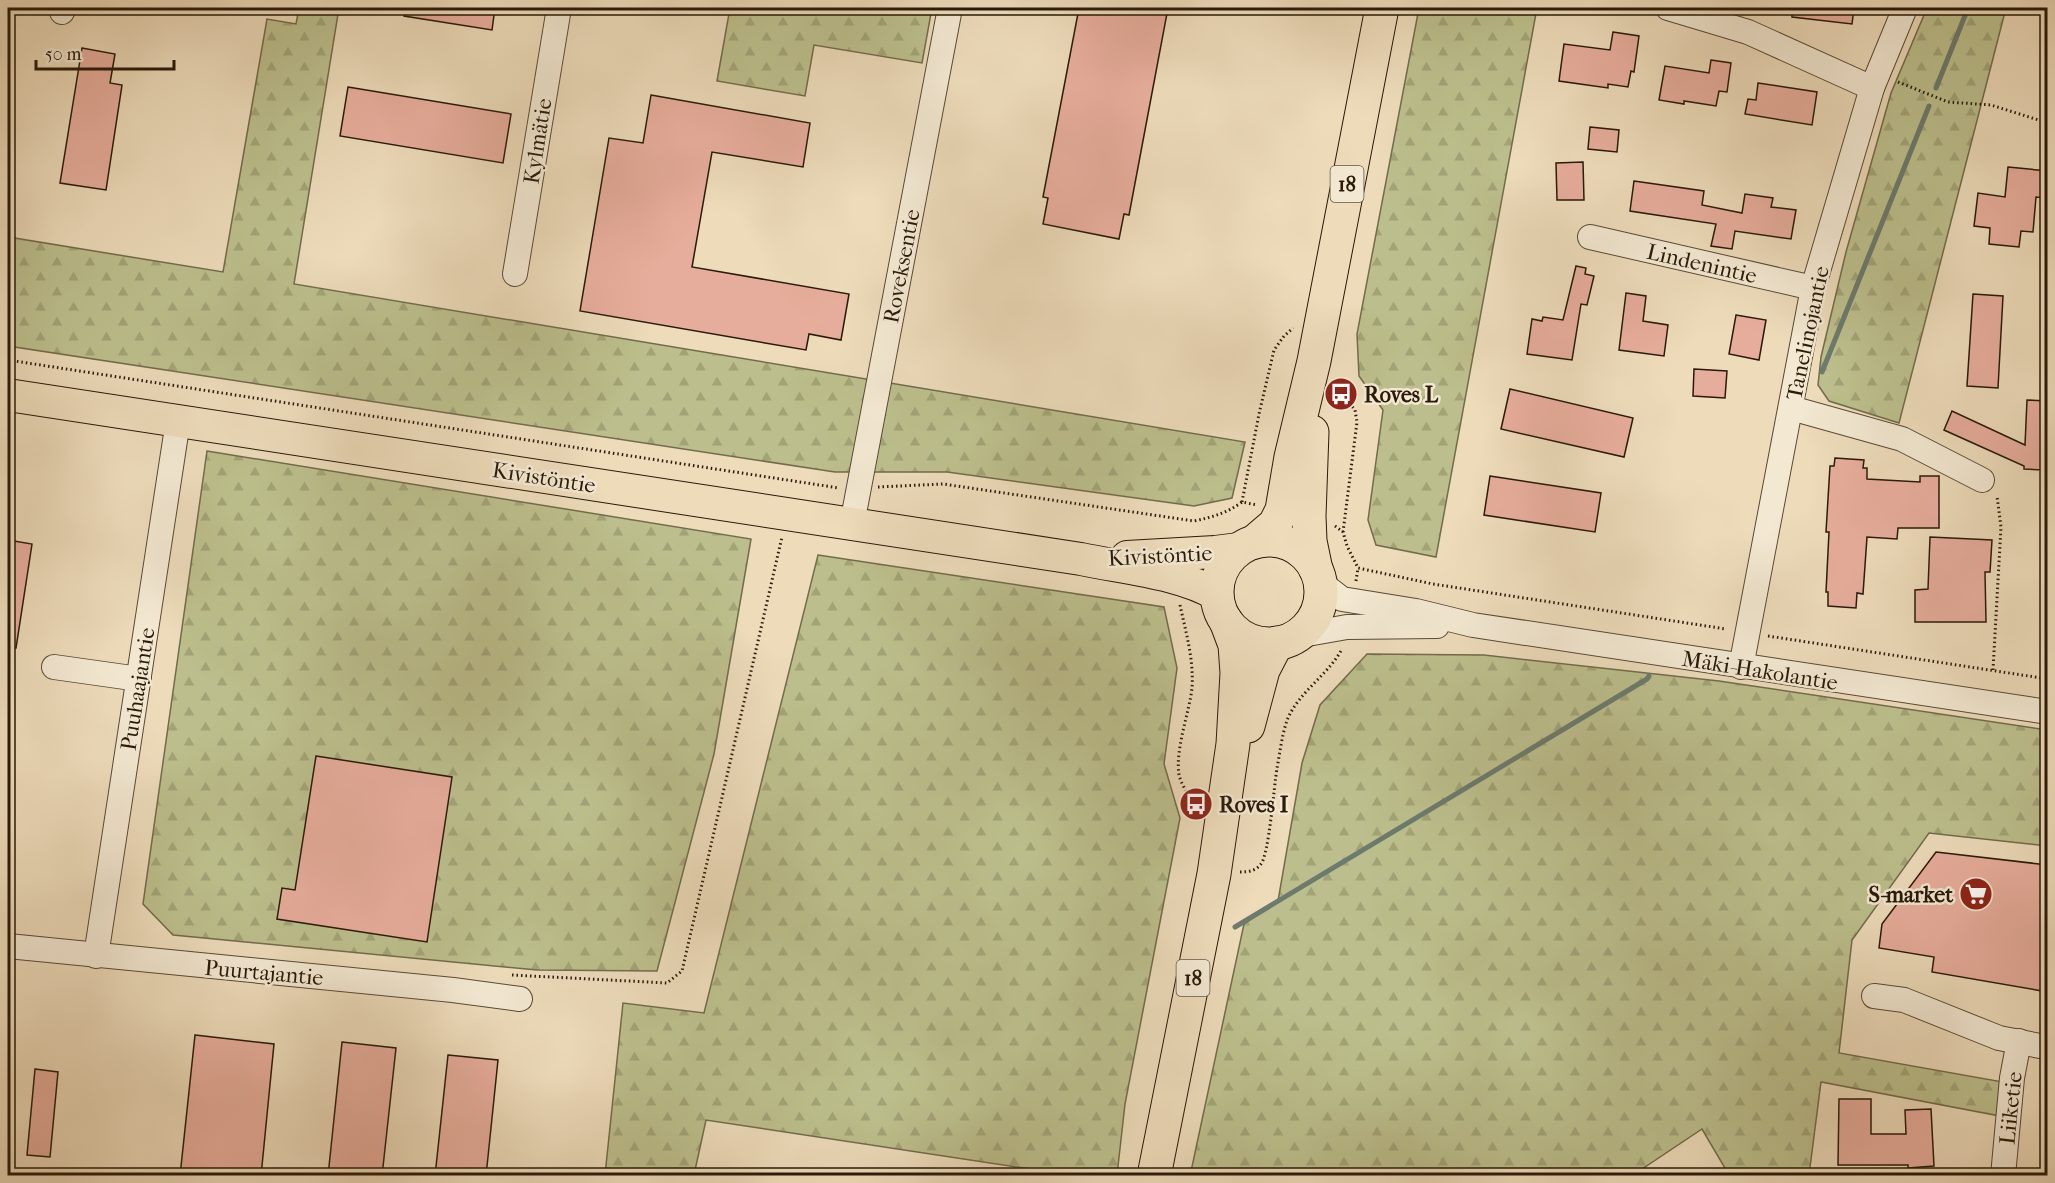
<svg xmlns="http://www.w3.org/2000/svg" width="2055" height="1183" font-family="'IM FELL French Canon',serif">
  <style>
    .forest { fill: url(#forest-firs); stroke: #726c4b; stroke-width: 1.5 }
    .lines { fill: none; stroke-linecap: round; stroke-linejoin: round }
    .stream { stroke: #6c7b6d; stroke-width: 5 }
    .building { fill: #e7ad9c; stroke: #291a09; stroke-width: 1.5 }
    .minor-casing { stroke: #5a4a35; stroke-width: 26 }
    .major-casing { stroke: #291a09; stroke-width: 34 }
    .highway-casing { stroke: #291a09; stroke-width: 35 }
    .path { stroke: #291a09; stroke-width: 3; stroke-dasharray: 1.5 3; stroke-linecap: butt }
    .minor { stroke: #f3e8d2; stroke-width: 24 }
    .major { stroke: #eddbba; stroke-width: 32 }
    .highway { stroke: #eddbba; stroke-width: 33 }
    .labels { text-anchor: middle; stroke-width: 5; stroke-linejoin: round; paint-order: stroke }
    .shield { fill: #f3e8d2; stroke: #665845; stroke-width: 1.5 }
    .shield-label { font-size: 21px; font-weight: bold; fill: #291a09 }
    .street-label { font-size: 22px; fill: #291a09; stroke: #f3e8d2 }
    .poi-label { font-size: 22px; font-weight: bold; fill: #291a09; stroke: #f3e8d2; text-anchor: start }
  </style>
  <defs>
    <pattern id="forest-firs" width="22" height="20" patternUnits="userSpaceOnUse" patternTransform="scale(1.5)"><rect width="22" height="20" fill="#bcbf8d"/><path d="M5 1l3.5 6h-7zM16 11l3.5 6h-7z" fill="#a2a478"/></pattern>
  </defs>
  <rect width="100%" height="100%" fill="#eddbba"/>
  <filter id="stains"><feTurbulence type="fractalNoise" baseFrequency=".00333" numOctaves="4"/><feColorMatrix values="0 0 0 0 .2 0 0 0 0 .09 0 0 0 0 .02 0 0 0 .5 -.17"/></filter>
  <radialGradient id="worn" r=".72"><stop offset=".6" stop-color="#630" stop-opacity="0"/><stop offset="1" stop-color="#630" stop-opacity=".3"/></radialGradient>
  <g class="forest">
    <path d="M299 8H339L294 284 1245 442 1232 498 1194 506 947 472H835L8 346V237L223 272 267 19 296 24Z"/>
    <path d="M730 8H932L922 63 814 45 805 96 717 81Z"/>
    <path d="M1419 8H1537L1436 557 1376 545 1368 520 1383 410 1359 376 1357 334Z"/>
    <path d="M1927 8H2006L1899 423 1829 401 1818 385 1821 357 1846 252 1891 93Z"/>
    <path d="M207 451 751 539 714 754 657 971 537 970 173 935 143 904Z"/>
    <path d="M818 555 1164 607 1177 668 1164 764 1180 818 1125 1104 1117 1175H1070L706 1120 694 1175H605L623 1003 704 1013Z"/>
    <path d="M1367 654 1484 655 1719 681 2047 730V846L1929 833 1852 940 1839 1053 2003 1082 2000 1116 1821 1082 1809 1175H1729L1702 1129 1633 1175 1190 1176 1244 924 1278 901 1302 763 1320 705Z"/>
  </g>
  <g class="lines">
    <g class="stream">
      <path d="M1936 88 1968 8"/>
      <path d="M1822 372 1929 106"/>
      <path d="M1235 927 1647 679 1649 676"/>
    </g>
  </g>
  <g class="building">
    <path d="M405 8H495L492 30 404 16Z"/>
    <path d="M1079 8H1168L1129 215 1124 214 1119 239 1043 224 1048 198 1043 197Z"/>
    <path d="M1792 8H1854L1852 24 1792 17Z"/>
    <path d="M1613 32 1639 36 1634 72 1631 71 1628 87 1608 84V88L1559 81 1564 44 1610 50Z"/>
    <path d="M82 48 115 54 110 83 122 85 106 190 60 183Z"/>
    <path d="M1711 60 1731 63 1727 92 1719 91 1716 106 1684 101V104L1659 100 1665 66 1709 73Z"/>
    <path d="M1758 83 1817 92 1812 125 1745 114 1748 99 1756 100Z"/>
    <path d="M348 87 511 114 503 163 340 136Z"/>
    <path d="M651 95 810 123 803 167 712 152 692 267 849 294 841 340 809 334 806 350 580 311 609 138 643 143Z"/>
    <path d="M1590 127 1619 130 1617 152 1588 149Z"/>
    <path d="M1583 162 1584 200H1557L1556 163Z"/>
    <path d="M2008 167 2048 171 2045 198 2036 197 2033 232 2021 231 2019 247 1989 244 1990 228 1974 226 1978 193 2005 197Z"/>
    <path d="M1634 181 1704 191 1702 205 1742 213 1745 194 1773 198 1771 207 1796 210 1791 239 1735 231 1732 249 1711 246 1716 224 1630 211Z"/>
    <path d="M1576 266 1586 268 1585 274 1594 276 1587 305 1581 304 1572 360 1527 354 1532 319 1542 321 1543 317 1563 320Z"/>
    <path d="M1626 293 1646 296 1643 321 1668 325 1664 356 1619 350Z"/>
    <path d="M1973 294 2003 296 1998 388 1967 386Z"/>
    <path d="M1736 315 1766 320 1759 360 1729 354Z"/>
    <path d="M1694 369 1727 371 1725 398 1693 396Z"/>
    <path d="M1510 389 1633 418 1624 457 1501 429Z"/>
    <path d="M2027 400 2047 401 2044 470 2024 469V466L1944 430 1952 411 2025 445Z"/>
    <path d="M1835 458 1864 460 1863 468H1867V479L1920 482V476H1939V528H1898L1897 539 1867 537 1863 594 1857 593 1856 608 1828 606V592H1826L1829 532H1826L1830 466H1834Z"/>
    <path d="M1490 476 1601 493 1595 532 1484 515Z"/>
    <path d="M1930 537 1992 540 1990 572H1985L1986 622H1915V590L1928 589Z"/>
    <path d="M8 540 32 544 16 648H8Z"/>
    <path d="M316 756 452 777 427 942 277 919 282 888 295 890Z"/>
    <path d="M1936 852 2048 865V992L1932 972 1934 957 1879 948 1882 924Z"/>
    <path d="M195 1035 274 1044 261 1176H180Z"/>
    <path d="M342 1042 396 1048 382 1176H328Z"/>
    <path d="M448 1055 498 1060 486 1176H435Z"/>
    <path d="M35 1069 58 1072 50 1157 27 1155Z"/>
    <path d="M1839 1099H1871V1134H1906L1905 1110 1931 1109 1934 1166 1908 1168V1165H1838Z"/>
  </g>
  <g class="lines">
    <g class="minor-casing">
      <g id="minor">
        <path d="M1668 8 1748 32 1872 88"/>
        <path d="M62 12 64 8"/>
        <path d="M1590 237 1813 288"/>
        <path d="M515 274 559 8"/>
        <path d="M1791 408 1902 439 1982 480"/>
        <path d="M852 524 950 8"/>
        <path d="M1320 582 1342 599 1416 611 1473 625 2048 712"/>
        <path d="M1296 636 1347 627 1437 626"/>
        <path d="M54 667 139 679"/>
        <path d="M1741 667 1813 288 1872 88 1905 8"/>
        <path d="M8 946 453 990 520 999"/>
        <path d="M96 956 178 421"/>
        <path d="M1874 996 1904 1000 1999 1038 2040 1046"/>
        <path d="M2003 1176 2012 1078 2019 1041"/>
      </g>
    </g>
    <g class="major-casing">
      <g id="major">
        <path d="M8 395 1081 559C1123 568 1182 573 1217 595"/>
        <path d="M1127 557 1215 552 1239 549"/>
      </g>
    </g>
    <g class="highway-casing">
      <g id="highway">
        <path d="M1312 432 1309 516 1310 541 1316 570"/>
        <circle cx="1269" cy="592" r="52"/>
        <path d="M1254 542 1275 524 1282 510 1291 457 1314 361 1382 8"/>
        <path d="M1248 726 1263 670 1277 643"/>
        <path d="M1154 1176 1214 874 1233 744 1237 673 1235 645 1226 621"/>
      </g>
    </g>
    <g class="path">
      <path d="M1898 82 1948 102 1991 105 2048 123"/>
      <path d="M8 360 839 488"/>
      <path d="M1335 386 1355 410 1357 422 1343 532"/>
      <path d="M878 487 943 484 1194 521C1213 517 1227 513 1242 502L1257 505"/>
      <path d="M1242 502 1259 414 1274 350 1284 336 1293 328"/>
      <path d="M1335 526 1343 532 1347 546 1358 568 1433 584 1726 629"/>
      <path d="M1356 581 1358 568"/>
      <path d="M1180 605C1186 633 1194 660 1192 688 1189 714 1175 749 1179 775 1182 787 1191 798 1198 807"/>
      <path d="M1768 636 2048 679"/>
      <path d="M1993 670 2001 527 1997 496"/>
      <path d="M1240 872C1248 872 1256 871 1261 864 1269 854 1274 786 1277 768 1280 753 1282 733 1288 718 1300 691 1328 675 1342 649"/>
      <path d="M512 975 667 983 682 971 782 537"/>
    </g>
    <use href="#minor" class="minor"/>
    <use href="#major" class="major"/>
    <use href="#highway" class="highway"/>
  </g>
  <defs>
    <g id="bus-disc" transform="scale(1.725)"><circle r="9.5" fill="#8f2418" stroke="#f3e8d2"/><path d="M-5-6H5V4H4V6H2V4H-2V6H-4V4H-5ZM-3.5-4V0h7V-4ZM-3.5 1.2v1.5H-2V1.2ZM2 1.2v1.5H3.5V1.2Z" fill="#fff"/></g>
    <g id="supermarket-disc" transform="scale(1.725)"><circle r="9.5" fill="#8f2418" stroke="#f3e8d2"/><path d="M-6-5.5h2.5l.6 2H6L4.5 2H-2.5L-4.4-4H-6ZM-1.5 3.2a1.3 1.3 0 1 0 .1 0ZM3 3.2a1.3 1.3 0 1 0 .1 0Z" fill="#fff"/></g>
  </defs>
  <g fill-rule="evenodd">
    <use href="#bus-disc" x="1341" y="394"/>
    <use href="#bus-disc" x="1196" y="804"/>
    <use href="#supermarket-disc" x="1976" y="894"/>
  </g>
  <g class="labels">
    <g class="shield">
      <rect x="1330.5" y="166" width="33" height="36" rx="4.5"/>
      <rect x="1176.5" y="960" width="33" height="36" rx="4.5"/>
    </g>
    <g class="shield-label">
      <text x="1347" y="191">18</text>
      <text x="1193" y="985">18</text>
    </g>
    <g class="street-label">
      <text transform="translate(537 141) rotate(-81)" y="8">Kylmätie</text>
      <text transform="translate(1702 263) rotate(13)" y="8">Lindenintie</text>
      <text transform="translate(901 266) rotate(-79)" y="8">Roveksentie</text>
      <text transform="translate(1807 333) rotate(-78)" y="8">Tanelinojantie</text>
      <text transform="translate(544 477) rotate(9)" y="8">Kivistöntie</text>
      <text transform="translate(1160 555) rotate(-3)" y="8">Kivistöntie</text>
      <text transform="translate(1760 670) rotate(9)" y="8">Mäki-Hakolantie</text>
      <text transform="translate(137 689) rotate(-81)" y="8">Puuhaajantie</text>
      <text transform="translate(264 972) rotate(5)" y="8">Puurtajantie</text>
      <text transform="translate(2010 1108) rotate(-84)" y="8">Liiketie</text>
    </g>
    <g class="poi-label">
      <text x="1364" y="402">Roves L</text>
      <text x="1219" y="812">Roves I</text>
      <text x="1953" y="902" text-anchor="end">S-market</text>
    </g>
  </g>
  <rect width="2055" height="1183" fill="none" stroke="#eddbba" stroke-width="30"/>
  <rect x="9" y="9" width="2037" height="1165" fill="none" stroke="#291a09" stroke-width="3"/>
  <rect x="15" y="15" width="2025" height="1153" fill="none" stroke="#291a09" stroke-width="1.5"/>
  <path d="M36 60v9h138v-9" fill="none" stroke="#291a09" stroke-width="3"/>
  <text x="45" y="60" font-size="18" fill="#291a09" stroke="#f3e8d2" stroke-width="4.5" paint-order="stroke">50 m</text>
  <rect width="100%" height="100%" filter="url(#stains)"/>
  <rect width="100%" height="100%" fill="url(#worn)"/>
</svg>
